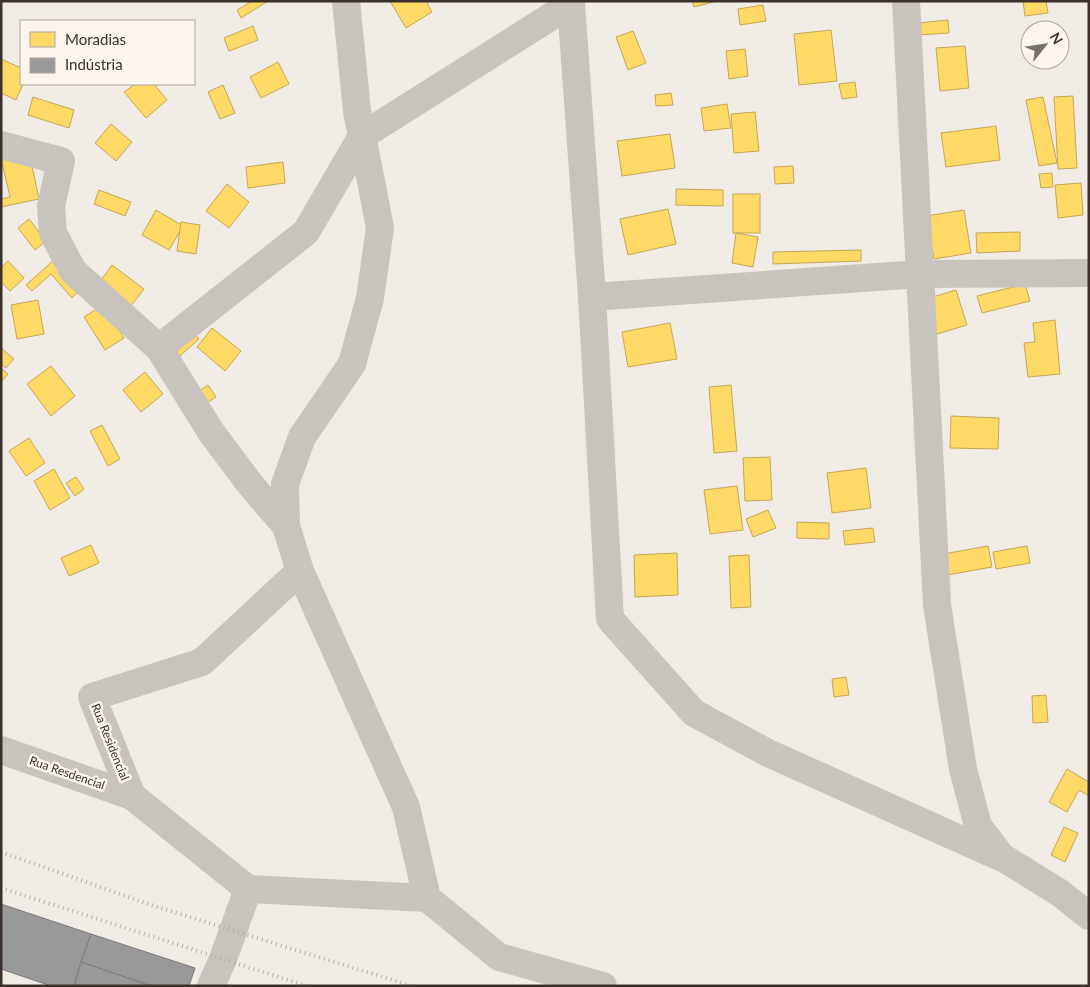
<svg xmlns="http://www.w3.org/2000/svg" width="1090" height="987" font-family="Lato,sans-serif">
  <style>
    .homes { fill: #ffd966; stroke: #c4a654 }
    .industry { fill: #999; stroke: #7d7a78 }
    .lines { fill: none; stroke-linecap: round; stroke-linejoin: round }
    .minor { stroke: #c9c3be; stroke-width: 28 }
    .rail { stroke: #b1aca8; stroke-width: 4; stroke-dasharray: 1 4; stroke-linecap: butt }
    .labels { text-anchor: middle; stroke-width: 5; stroke-linejoin: round; paint-order: stroke }
    .street-label { font-size: 12px; fill: #3b302b; stroke: #fbf5ee }
  </style>
  <rect width="100%" height="100%" fill="#f0ebe5"/>
  <g class="homes">
    <path d="M252 1H268L241 18 237 10Z"/>
    <path d="M390 1H426L432 12 406 28Z"/>
    <path d="M692 1H717L694 7Z"/>
    <path d="M1023 1H1046L1048 13 1025 16Z"/>
    <path d="M763 5 766 21 740 25 738 9Z"/>
    <path d="M948 20 949 33 919 35 918 23Z"/>
    <path d="M253 26 258 40 229 51 224 38Z"/>
    <path d="M831 30 837 81 799 85 794 34Z"/>
    <path d="M633 31 646 63 628 70 616 37Z"/>
    <path d="M965 46 969 88 940 91 936 48Z"/>
    <path d="M745 49 748 76 729 79 726 51Z"/>
    <path d="M1 59 21 68V84H23L16 100 1 93Z"/>
    <path d="M278 62 289 84 261 98 250 77Z"/>
    <path d="M855 82 857 97 842 99 839 84Z"/>
    <path d="M135 84H154L167 100 146 118 124 92Z"/>
    <path d="M223 85 235 113 220 119 208 92Z"/>
    <path d="M671 93 673 105 656 106 655 95Z"/>
    <path d="M1073 96 1077 168 1058 169 1054 97Z"/>
    <path d="M33 97 74 110 69 128 28 115Z"/>
    <path d="M1043 97 1057 163 1039 166 1026 100Z"/>
    <path d="M727 104 731 128 704 131 701 108Z"/>
    <path d="M755 112 759 151 734 153 731 114Z"/>
    <path d="M111 124 132 142 116 161 95 143Z"/>
    <path d="M996 126 1000 160 946 167 941 133Z"/>
    <path d="M670 134 675 168 622 176 617 141Z"/>
    <path d="M29 152 39 199 1 207V199L10 197 1 158Z"/>
    <path d="M283 162 285 183 248 188 246 167Z"/>
    <path d="M793 166 794 183 775 184 774 167Z"/>
    <path d="M1052 173 1053 187 1041 188 1039 174Z"/>
    <path d="M1081 183 1083 215 1058 218 1055 185Z"/>
    <path d="M227 184 249 202 229 228 206 211Z"/>
    <path d="M676 189 723 190V206L676 205Z"/>
    <path d="M99 190 131 202 125 216 94 204Z"/>
    <rect x="733" y="194" width="27" height="39"/>
    <path d="M668 209 676 244 628 255 620 219Z"/>
    <path d="M156 210 183 226 169 250 142 235Z"/>
    <path d="M964 210 971 253 934 259 926 216Z"/>
    <path d="M29 219 46 241 35 250 18 228Z"/>
    <path d="M181 222 200 225 196 254 177 251Z"/>
    <path d="M1020 232V251L977 253 976 233Z"/>
    <path d="M736 233 758 237 753 267 732 263Z"/>
    <path d="M861 250V261L773 264V252Z"/>
    <path d="M55 259 81 289 72 298 51 274 32 291 26 285Z"/>
    <path d="M8 261 24 278 10 291 1 282V268Z"/>
    <path d="M112 265 144 289 130 307 99 283Z"/>
    <path d="M1025 284 1030 301 982 313 977 296Z"/>
    <path d="M956 290 967 325 937 334 926 299Z"/>
    <path d="M38 300 44 334 17 339 11 305Z"/>
    <path d="M103 305 124 338 105 350 84 317Z"/>
    <path d="M1055 320 1060 374 1028 377 1024 343 1035 342 1033 323Z"/>
    <path d="M670 323 677 359 628 367 622 332Z"/>
    <path d="M212 328 241 351 225 371 197 347Z"/>
    <path d="M191 330 199 339 172 363 164 354Z"/>
    <path d="M1 348 14 359 6 368 1 364Z"/>
    <path d="M51 366 75 396 51 416 27 384Z"/>
    <path d="M1 368 8 374 1 382Z"/>
    <path d="M145 372 163 394 141 412 123 390Z"/>
    <path d="M208 385 216 397 199 408 192 396Z"/>
    <path d="M731 385 737 451 714 453 709 387Z"/>
    <path d="M951 416 999 418 998 449 950 448Z"/>
    <path d="M102 425 120 459 108 466 90 431Z"/>
    <path d="M29 438 45 463 26 476 9 451Z"/>
    <path d="M770 457 772 500 745 501 743 458Z"/>
    <path d="M866 468 871 508 832 513 827 473Z"/>
    <path d="M54 469 70 498 50 510 34 481Z"/>
    <path d="M76 477 84 489 75 496 66 483Z"/>
    <path d="M737 486 743 530 710 534 704 490Z"/>
    <path d="M768 510 776 528 753 537 746 519Z"/>
    <path d="M797 522 829 523V539L797 538Z"/>
    <path d="M873 528 875 542 845 545 843 531Z"/>
    <path d="M91 545 99 563 69 576 61 558Z"/>
    <path d="M988 546 992 567 942 576 938 555Z"/>
    <path d="M1027 546 1030 563 996 569 993 552Z"/>
    <path d="M677 553 678 595 635 597 634 555Z"/>
    <path d="M749 555 751 607 731 608 729 556Z"/>
    <path d="M846 677 849 695 834 697 832 679Z"/>
    <path d="M1046 695 1048 722 1033 723 1032 696Z"/>
    <path d="M1067 769 1089 782V796L1079 790 1067 812 1049 802Z"/>
    <path d="M1064 827 1078 833 1065 862 1051 855Z"/>
  </g>
  <g class="industry">
    <path d="M1 904 91 934 74 986H51L1 969Z"/>
    <path d="M91 934 195 968 189 986H151L81 962Z"/>
    <path d="M81 962 151 986H74Z"/>
  </g>
  <g class="lines">
    <g class="minor">
      <path d="M346 1 357 111 369 171 380 228 370 298 352 364 302 437 285 484 286 526 300 571 406 807 427 898 499 957 603 986"/>
      <path d="M906 1 937 605 963 769 978 826 1002 857 1060 893 1089 916"/>
      <path d="M1 145 61 161 51 206 53 233 73 271 159 348 211 432 250 484 286 526"/>
      <path d="M592 297 610 619 694 713 768 753 1000 857"/>
      <path d="M159 348 306 232 362 136 571 4 592 297 920 274 1089 273"/>
      <path d="M1 750 132 796"/>
      <path d="M248 889 427 898"/>
      <path d="M211 986 223 959 248 889 132 796 92 697 202 662 300 571"/>
    </g>
    <g class="rail">
      <path d="M1 852 151 905 412 986"/>
      <path d="M1 888 307 986"/>
    </g>
  </g>
  <g class="labels">
    <g class="street-label">
      <text transform="translate(110 742) rotate(68)" y="4">Rua Residencial</text>
      <text transform="translate(67 773) rotate(19)" y="4">Rua Resdencial</text>
    </g>
  </g>
  <rect width="1090" height="987" fill="none" stroke="#3b302b" stroke-width="5"/>
  <rect x="20" y="20" width="175" height="65" fill="#fbf5ee" stroke="#aea6a0"/>
  <rect x="30" y="32" width="25" height="15" fill="#ffd966" stroke="#aea6a0"/>
  <text x="65" y="45" font-size="15" fill="#3b302b">Moradias</text>
  <rect x="30" y="58" width="25" height="15" fill="#999999" stroke="#aea6a0"/>
  <text x="65" y="70" font-size="15" fill="#3b302b">Indústria</text>
  <g transform="translate(1045 45) rotate(60)"><circle r="24" fill="#fbf5ee" stroke="#aea6a0"/>
  <path d="M0-4L9 19L0 12L-9 19Z" fill="#7a716c"/>
  <text y="-8" font-size="14" font-weight="bold" text-anchor="middle" fill="#3b302b">N</text>
  </g>
</svg>
